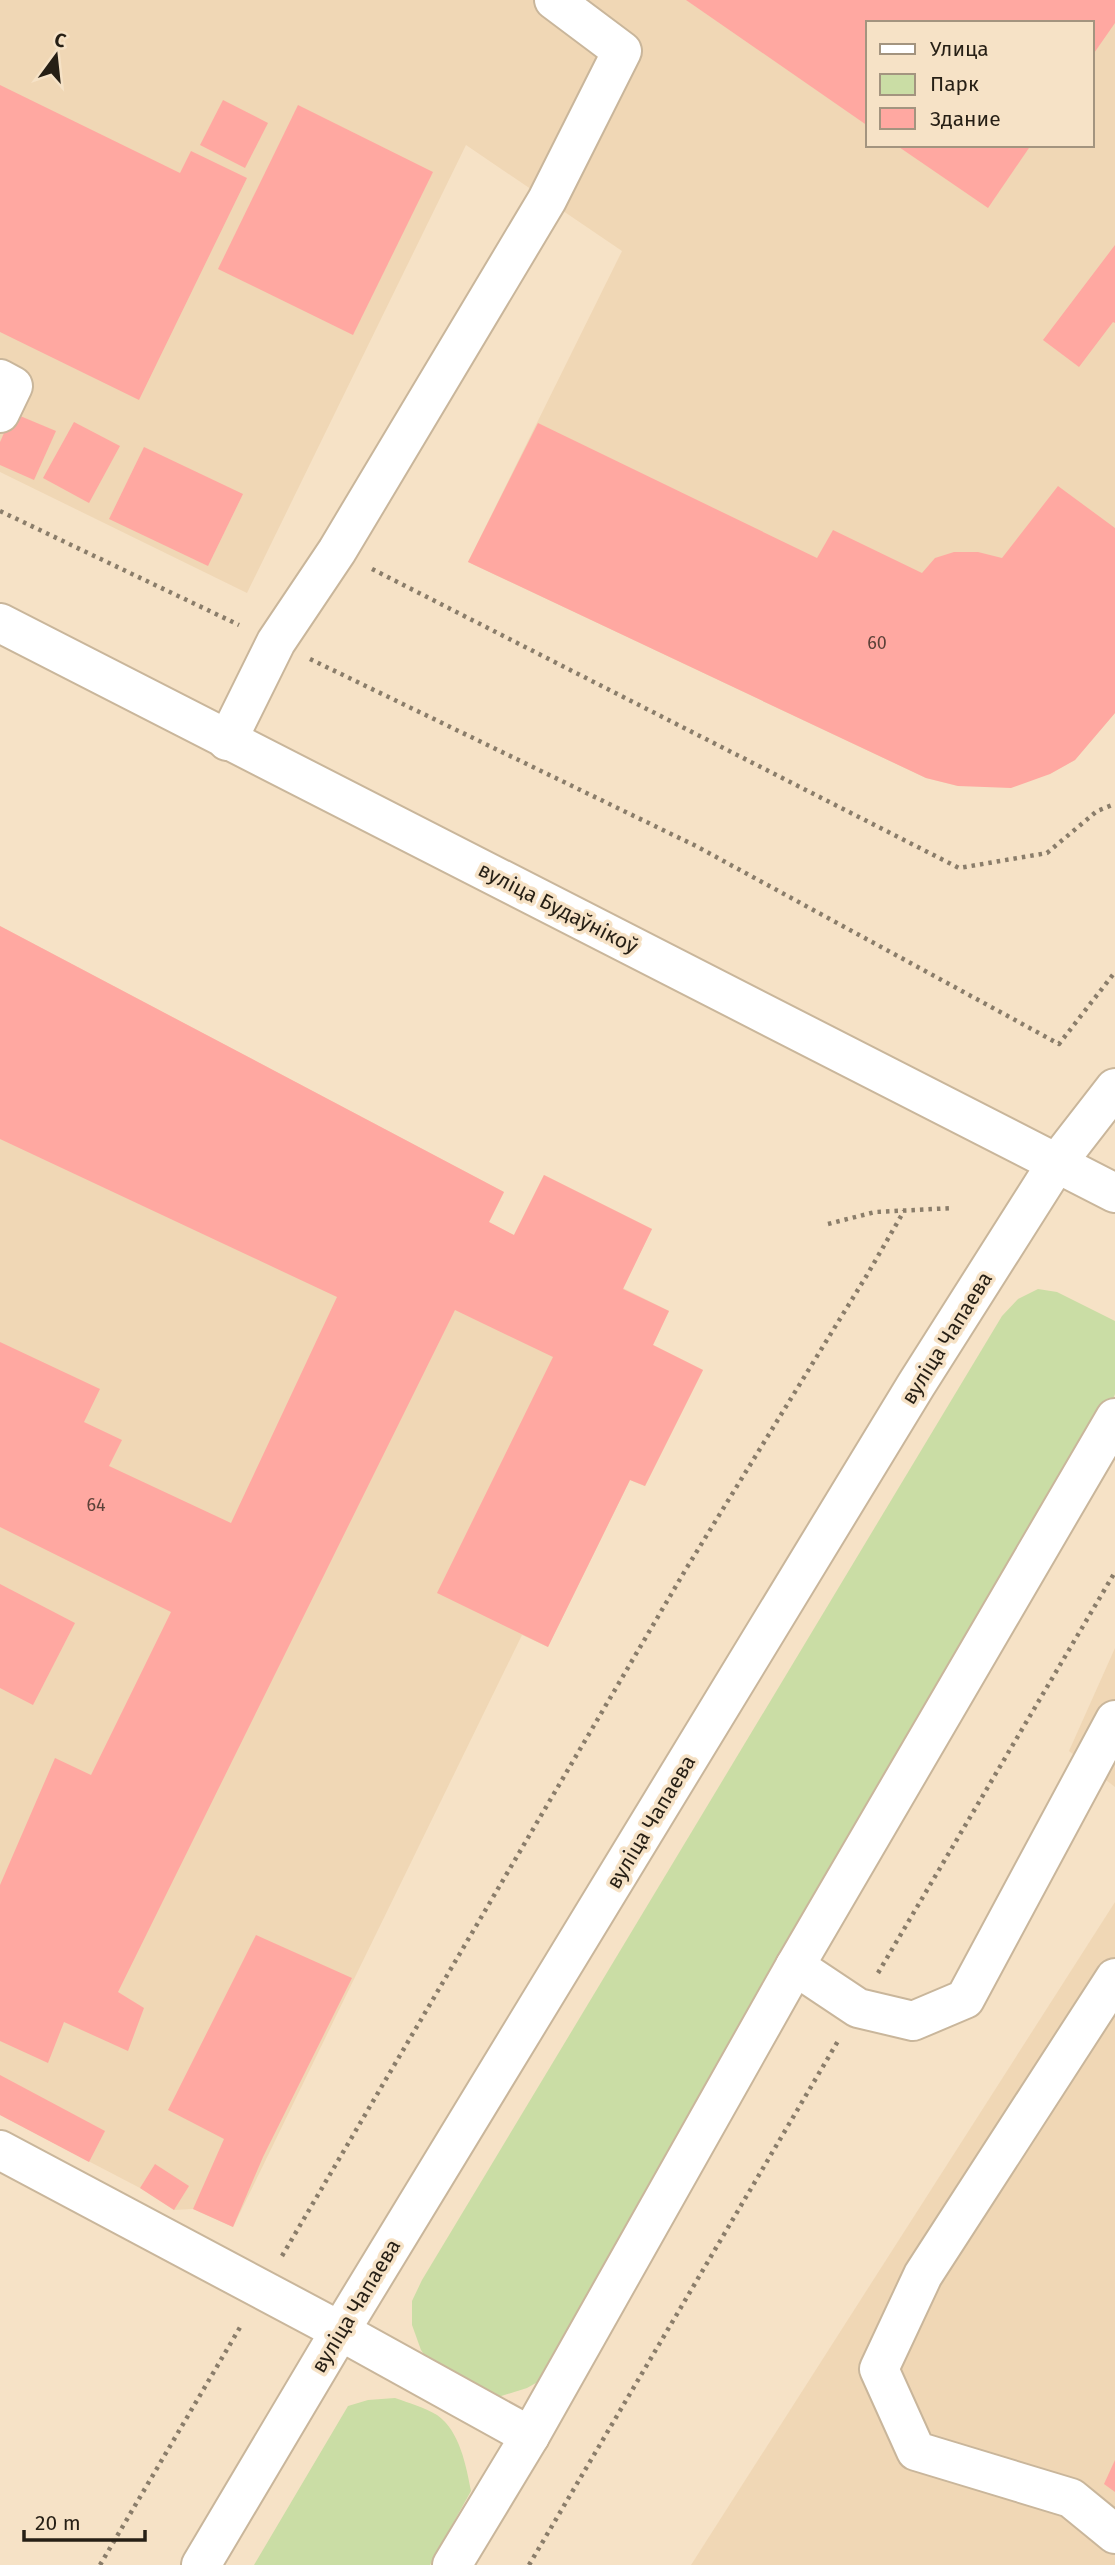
<svg xmlns="http://www.w3.org/2000/svg" width="1115" height="2565" font-family="'Fira Sans',sans-serif">
  <style>
    .built { fill: #f0d7b5; fill-rule: evenodd }
    .green { fill: #cadda5 }
    .building { fill: #ffa8a1 }
    .lines { fill: none; stroke-linecap: round; stroke-linejoin: round }
    .minor-casing { stroke: #c9b69b; stroke-width: 42 }
    .major-casing { stroke: #c9b69b; stroke-width: 42 }
    .path { stroke: #8a7d6a; stroke-width: 4.5; stroke-dasharray: 3.5 5; stroke-linecap: butt }
    .minor { stroke: #fff; stroke-width: 38 }
    .major { stroke: #fff; stroke-width: 38 }
    .labels { text-anchor: middle; stroke-width: 7; stroke-linejoin: round; paint-order: stroke }
    .number-label { font-size: 18px; fill: #5c4138 }
    .street-label { font-size: 21px; fill: #261f15; stroke: #f6e2c6 }
  </style>
  <rect width="100%" height="100%" fill="#f6e2c6"/>
  <g class="built">
    <path d="M0 0H1115V713L1075 760 1050 774 958 786 926 778 468 562 622 251 466 145 247 593 0 472ZM868 23H1092V145H868Z"/>
    <path d="M0 926 504 1192 489 1222 514 1235 544 1175 652 1229 623 1288 669 1311 653 1345 703 1370 645 1486 630 1480 548 1647 522 1635 233 2227 193 2209 174 2210 140 2188 0 2115Z"/>
    <path d="M1115 1648V1787L1069 1751Z"/>
    <path d="M1115 1902V2565H691Z"/>
  </g>
  <g class="green">
    <path d="M1038 1289 1057 1292 1115 1321V1394L1112 1402 543 2379 527 2388 498 2397 436 2372 421 2350 412 2325V2301L422 2280 1002 1316 1018 1299Z"/>
    <path d="M395 2398C409 2403 424 2407 437 2415 460 2431 466 2466 471 2491L430 2565H254L348 2406 368 2400Z"/>
  </g>
  <g class="building">
    <path d="M686 0H1115V23L1092 56V23H868V126Z"/>
    <path d="M0 85 180 173 191 151 247 178 139 400 0 332Z"/>
    <path d="M223 100 268 123 245 168 200 145Z"/>
    <path d="M298 105 433 172 353 335 218 269Z"/>
    <path d="M896 145H1031L988 208Z"/>
    <path d="M1115 245V323L1113 322 1079 367 1043 340Z"/>
    <path d="M13 413 56 431 34 480 0 465V442Z"/>
    <path d="M74 422 120 446 89 503 43 478Z"/>
    <path d="M538 423 817 558 833 530 922 573 935 558 954 552H978L1002 558 1058 486 1115 528V713L1075 760 1050 774 1011 788 958 786 926 778 468 562Z"/>
    <path d="M144 447 243 494 208 566 109 519Z"/>
    <path d="M0 926 504 1192 489 1222 514 1235 544 1175 652 1229 623 1289 669 1311 653 1345 703 1370 645 1486 630 1480 548 1647 437 1593 553 1357 455 1310 118 1992 144 2008 128 2051 64 2022 48 2063 0 2041V1885L55 1758 91 1775 171 1612 0 1527V1342L100 1389 84 1422 122 1440 109 1466 231 1523 337 1297 0 1139Z"/>
    <path d="M0 1584 75 1623 33 1705 0 1688Z"/>
    <path d="M256 1935 352 1978 263 2157 233 2227 193 2209 224 2139 168 2110Z"/>
    <path d="M0 2075 105 2131 89 2162 0 2115Z"/>
    <path d="M155 2164 189 2186 174 2210 140 2188Z"/>
    <path d="M1115 2460V2492L1104 2484Z"/>
  </g>
  <g class="lines">
    <g class="minor-casing">
      <g id="minor">
        <path d="M0 379 13 386 0 413"/>
        <path d="M227 741 276 642 337 551 547 200 622 51 554 0"/>
        <path d="M795 1966 858 2008 913 2021 965 1999 1115 1720"/>
        <path d="M1115 1978 923 2275 879 2369 916 2451 1071 2498 1115 2534"/>
        <path d="M0 2150 340 2331 530 2436"/>
      </g>
    </g>
    <g class="major-casing">
      <g id="major">
        <path d="M0 623 1115 1193"/>
        <path d="M201 2565 340 2331 916 1385 1056 1164 1115 1088"/>
        <path d="M452 2565 530 2436 795 1966 1115 1418"/>
      </g>
    </g>
    <g class="path">
      <path d="M0 511 239 625"/>
      <path d="M372 569 959 868 1047 853 1097 811 1115 804"/>
      <path d="M310 659 696 846 1059 1044 1115 972"/>
      <path d="M828 1224 875 1212 953 1208"/>
      <path d="M878 1973 1115 1572"/>
      <path d="M282 2256 686 1569 867 1275 904 1211"/>
      <path d="M100 2565 242 2324"/>
      <path d="M529 2565 838 2041"/>
    </g>
    <use href="#minor" class="minor"/>
    <use href="#major" class="major"/>
  </g>
  <g class="labels">
    <g class="number-label">
      <text x="877" y="649">60</text>
      <text x="96" y="1511">64</text>
    </g>
    <g class="street-label">
      <text transform="translate(558 908) rotate(27)" y="7">вуліца Будаўнікоў</text>
      <text transform="translate(947 1338) rotate(-58)" y="7">вуліца Чапаева</text>
      <text transform="translate(651 1822) rotate(-59)" y="7">вуліца Чапаева</text>
      <text transform="translate(356 2306) rotate(-59)" y="7">вуліца Чапаева</text>
    </g>
  </g>
  <rect x="866" y="21" width="228" height="126" fill="#f6e2c6" stroke="#a3947f" stroke-width="2"/>
  <rect x="880" y="44" width="35" height="10" fill="#ffffff" stroke="#a3947f" stroke-width="2"/>
  <text x="930" y="56" font-size="21" fill="#261f15">Улица</text>
  <rect x="880" y="74" width="35" height="21" fill="#cadda5" stroke="#a3947f" stroke-width="2"/>
  <text x="930" y="91" font-size="21" fill="#261f15">Парк</text>
  <rect x="880" y="108" width="35" height="21" fill="#ffa8a1" stroke="#a3947f" stroke-width="2"/>
  <text x="930" y="126" font-size="21" fill="#261f15">Здание</text>
  <g transform="translate(56 56) rotate(15)" stroke="#f6e2c6" stroke-width="5" paint-order="stroke">
  <path d="M0-5L12 26L0 18L-12 26Z" fill="#261f15"/>
  <text y="-10" font-size="19" font-weight="bold" text-anchor="middle" fill="#261f15">С</text>
  </g>
  <path d="M24 2530v10h121v-10" fill="none" stroke="#261f15" stroke-width="3.5"/>
  <text x="35" y="2530" font-size="21" fill="#261f15" stroke="#f6e2c6" stroke-width="5" paint-order="stroke">20 m</text>
</svg>
